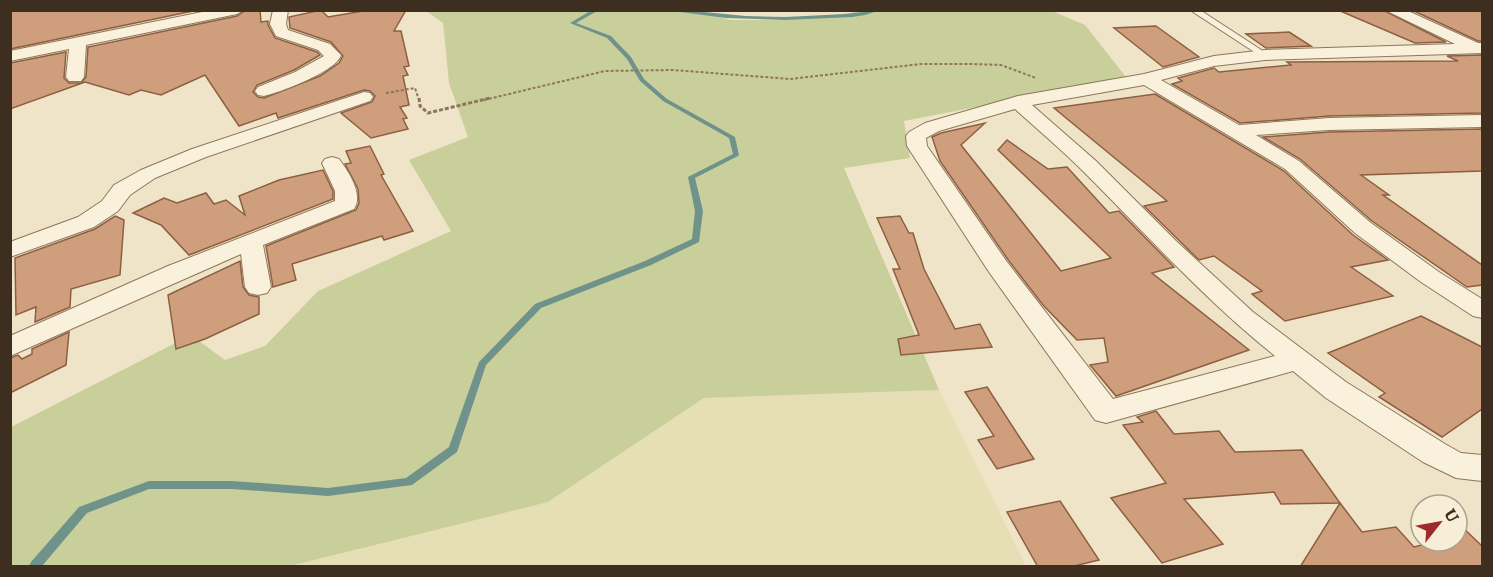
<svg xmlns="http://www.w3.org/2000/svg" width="1493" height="577" font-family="Literata,serif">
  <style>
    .farmland { fill: #e6deb5 }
    .green { fill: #c9cf9b }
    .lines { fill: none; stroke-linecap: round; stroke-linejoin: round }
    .stream { fill: #6f938a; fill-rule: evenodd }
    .building { fill: #cf9f7d; stroke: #8d5f41; stroke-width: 1.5 }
    .lane-casing { stroke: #8d765c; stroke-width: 2 }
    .street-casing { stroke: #8d765c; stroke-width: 2 }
    .path-far1 { stroke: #8d765c; stroke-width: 2; stroke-dasharray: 3 2; stroke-linecap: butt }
    .path { stroke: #8d765c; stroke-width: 3; stroke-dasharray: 4 2; stroke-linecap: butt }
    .lane { fill: #faf1dc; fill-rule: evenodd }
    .street { fill: #faf1dc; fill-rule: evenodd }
  </style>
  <rect width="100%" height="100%" fill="#f0e4c8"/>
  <path class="farmland" d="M939 390 1026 566H290L548 502 704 398Z"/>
  <path class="green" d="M695 10 730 20H784L853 13 851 10 1052 11 1085 25 1130 82 1054 92 904 121 910 158 844 168 939 390 704 398 548 502 290 566H11V427L191 335 225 360 265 346 318 291 451 231 409 160 468 137 449 83 443 23 426 11Z"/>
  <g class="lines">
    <g class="stream">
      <path d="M592 10H599L576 23 611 36 631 57 644 79 667 99 735 137 739 155 738 156 695 178 703 211 699 242 651 265 541 308 486 365 457 452 412 485 328 496 232 489H149L87 513 42 566H29L31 562 79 507 149 481H232L328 488 406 478 449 447 479 362 535 304 645 261 692 239 695 211 688 177 733 154 729 138 663 101 640 81 627 59 607 38 570 23Z"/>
      <path d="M665 10H683L746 16 785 17 845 14 881 10 865 15 852 17 785 20 726 18Z"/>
    </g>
  </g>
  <g class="building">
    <path d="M10 10H198L10 49Z"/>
    <path d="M246 10H260L261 22 268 21V25L275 38 317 52 320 55 294 70 257 85 253 92 258 97 264 98 320 76 339 63 343 56 331 42 290 28 289 17 321 10 328 17 369 10H406L394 31H401L409 66 404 67 408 75 403 76 409 105 400 107 407 118 403 119 408 129 371 138 341 113 372 102 375 96 370 91 364 90 278 118 276 113 239 126 205 75 161 95 141 90 129 95 85 82 10 109V63L66 52 64 78 69 83H81L86 77 88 47 237 16Z"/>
    <path d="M1338 10H1383L1446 42 1415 43Z"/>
    <path d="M1412 10H1482V41H1478Z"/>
    <path d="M1156 26 1199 57 1163 67 1114 28Z"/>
    <path d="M1289 32 1311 46 1266 48 1246 34Z"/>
    <path d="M1482 55V113L1329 116 1240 123 1172 84 1182 81 1178 78 1214 68 1219 72 1291 65 1287 62 1458 61 1447 56Z"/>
    <path d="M1155 94 1284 171 1353 235 1388 260 1351 267 1393 296 1285 321 1252 294 1262 291 1214 256 1199 260 1144 206 1167 201 1054 108Z"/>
    <path d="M985 123 961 145 1061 271 1111 258 998 150 1007 140 1048 169 1067 167 1109 213 1119 211 1174 267 1152 273 1249 350 1116 396 1090 365 1108 362 1104 338 1077 340 1043 305 1009 261 940 161 932 137 941 133Z"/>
    <path d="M1482 129V171L1361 175 1389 195H1383L1482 265V285L1467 287 1372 221 1300 159 1263 137 1329 132Z"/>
    <path d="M370 146 384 174 381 175 413 231 384 240 382 236 292 264 296 280 273 287 266 246 356 210 359 203 358 189 345 164 351 163 346 151Z"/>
    <path d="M323 170 333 191V199L189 255 161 225 133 213 164 198 177 203 206 193 214 204 226 200 245 215 239 196 279 180Z"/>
    <path d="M115 216 124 220 120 275 71 289 70 307 35 322 36 307 16 315 15 258 95 229Z"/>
    <path d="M900 216 909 233H913L924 269 955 329 980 324 992 347 901 355 898 339 919 335 893 269H900L877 218Z"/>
    <path d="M240 261 243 287 249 295 259 297V314L205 339 176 349 168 295Z"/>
    <path d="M1421 316 1482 347V409L1442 437 1379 397 1385 393 1328 353Z"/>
    <path d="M69 332 66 365 10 393V358L18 355 22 359 32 354V349Z"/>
    <path d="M987 387 1020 438 1034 459 997 469 978 440 994 436 965 392Z"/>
    <path d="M1156 411 1174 434 1219 431 1235 452 1302 450 1340 503 1281 504 1274 492 1184 499 1223 544 1162 563 1111 498 1166 483 1123 425 1143 422 1137 417Z"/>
    <path d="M1060 501 1099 560 1070 567H1038L1007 512Z"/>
    <path d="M1340 503 1362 532 1396 527 1414 547 1437 541H1457V522L1482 546V567H1300Z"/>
  </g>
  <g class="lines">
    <g class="lane-casing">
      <path id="lane" d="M1190 10H1200L1269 55 1262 57Z"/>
    </g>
    <g class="street-casing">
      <g id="street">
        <path d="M212 10H244L237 14 86 45 84 77 81 81H69L66 77 69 49 10 61V51Z"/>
        <path d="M273 10H288L286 24 288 30 330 44 341 55C337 71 281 92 264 96L258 95 255 91 258 87 295 72 324 56 318 50 276 36 270 24Z"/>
        <path d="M1385 10H1406L1478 43H1482V53L1265 60 1214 66 1161 80 1239 125 1329 118 1482 115V127L1329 130 1256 135 1299 161 1371 223 1439 272 1482 299V318L1473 316 1421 282 1355 233 1285 169 1144 85 1032 105 1096 161 1176 241 1253 312 1346 382 1445 444 1461 453 1482 455V481L1456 478 1423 462 1326 398 1293 371 1106 423 1095 420 989 272 907 146 906 136 909 132 925 123 1018 96 1144 74 1214 56 1265 50 1455 44ZM1015 109C1037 129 1061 149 1083 171 1146 234 1205 300 1275 356L1113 399 1007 262 927 146 926 138 939 131Z"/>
        <path d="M364 92 370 93 373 97 370 101 206 157 155 178 130 195 118 211 94 227 10 257V242L78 217 102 201 114 185 141 170 192 149Z"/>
        <path d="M332 157 339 159C348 171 364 194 354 209L263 245 271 287 267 293 258 295 249 293 245 287 241 254 10 356V336L168 266 335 201V191L322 163 325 159Z"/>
      </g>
    </g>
    <g class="path-far1">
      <path d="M386 93 415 88 419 100"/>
      <path d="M484 100 605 71 673 70 790 79 921 64H973L1001 65 1036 78"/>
    </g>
    <path class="path" d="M419 98 420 106 428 113 490 98"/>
    <use href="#lane" class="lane"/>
    <use href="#street" class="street"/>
  </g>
  <rect width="1493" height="577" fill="none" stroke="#3d2e20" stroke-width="24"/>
  <g transform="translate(1439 523) rotate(59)"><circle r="28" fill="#f7eed8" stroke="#ada18e" stroke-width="1.5"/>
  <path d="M0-4.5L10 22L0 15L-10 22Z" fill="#9e2a2b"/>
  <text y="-9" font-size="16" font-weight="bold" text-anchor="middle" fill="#3d2e20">U</text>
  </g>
</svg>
